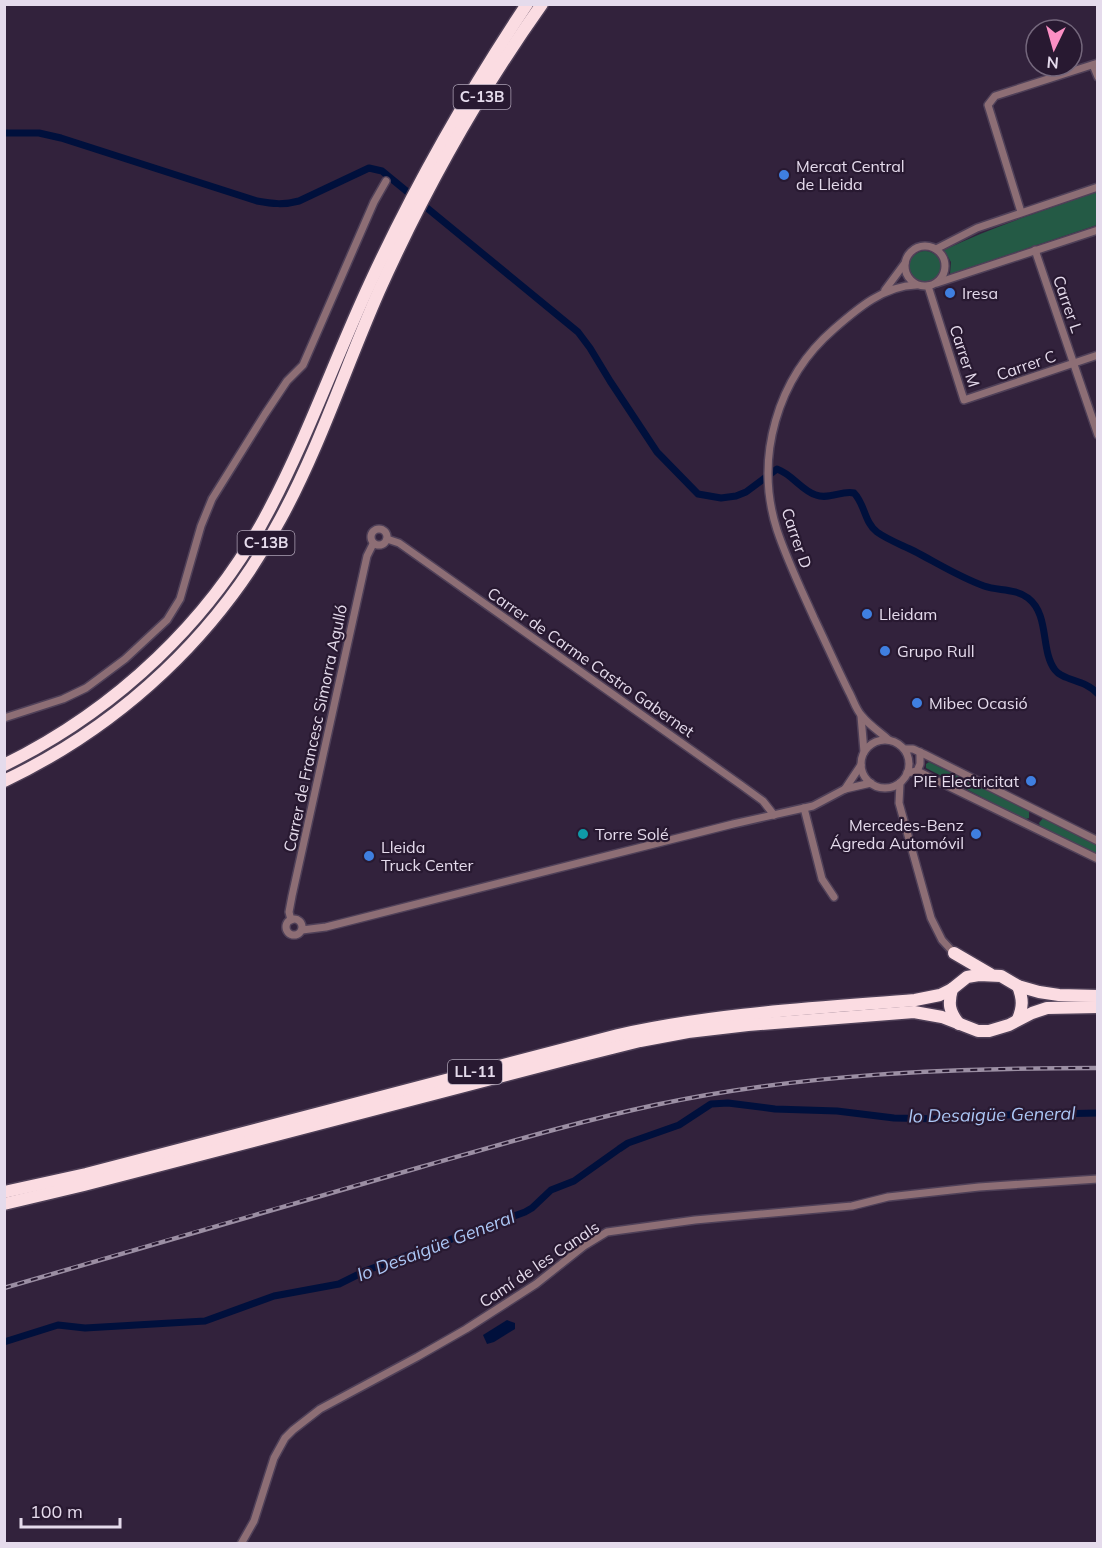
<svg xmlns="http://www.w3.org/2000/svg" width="1102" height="1548" font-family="Mulish,sans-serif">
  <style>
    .green { fill: #245a45 }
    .water { fill: #00103c }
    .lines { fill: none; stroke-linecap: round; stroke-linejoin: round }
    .canal { stroke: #00103c; stroke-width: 7 }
    .street-casing { stroke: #4f4058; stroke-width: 10 }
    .highway-casing { stroke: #4f4058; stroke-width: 15 }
    .street { stroke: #8d6e75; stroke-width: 7 }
    .highway { stroke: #fbdce2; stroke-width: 12 }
    .rail-casing { stroke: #9b8ea3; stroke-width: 4.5 }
    .rail { stroke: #281931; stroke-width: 2; stroke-dasharray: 7; stroke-linecap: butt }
    .shop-dot { fill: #3f7fe0; stroke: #281931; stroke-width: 2 }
    .culture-dot { fill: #0f9aa8; stroke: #281931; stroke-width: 2 }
    .labels { text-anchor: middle; stroke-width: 4.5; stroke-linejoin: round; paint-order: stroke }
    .shield { fill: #281931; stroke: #aca1b4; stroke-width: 1.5 }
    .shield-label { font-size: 15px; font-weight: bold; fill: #e5dbec }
    .poi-label { font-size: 16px; fill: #e5dbec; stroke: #281931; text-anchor: start }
    .street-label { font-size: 16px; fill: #e5dbec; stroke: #281931 }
    .water-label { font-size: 18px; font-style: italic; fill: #acc7f6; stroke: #281931 }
  </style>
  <rect width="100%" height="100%" fill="#32223c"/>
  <g class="green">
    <path d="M1097 192V225L950 274 951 262 944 250C994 226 1045 210 1097 192Z"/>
    <circle cx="925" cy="267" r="16"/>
    <path d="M929 762 1016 804 1018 802 1029 809V818L1023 820 1011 815 1012 813 926 768V764Z"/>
    <path d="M1044 817 1059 822 1058 825 1097 845V855L1054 833 1052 835 1041 829 1039 823Z"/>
  </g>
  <path class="water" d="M507 1320 515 1323V1329L494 1342 487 1344 483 1335Z"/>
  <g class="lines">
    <g class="canal">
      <path d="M4 133H39L61 138 257 201C273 204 284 205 299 201L369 168 382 171 578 332 590 348 610 381 657 452 698 494 721 498 736 496 746 492 777 469C792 474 802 491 816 495 829 500 842 490 854 493 865 504 864 522 877 532 888 540 902 545 914 551 937 563 959 577 984 586 998 591 1015 588 1028 598 1050 615 1040 650 1055 670 1063 681 1085 679 1098 694"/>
      <path d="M4 1342 58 1325 85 1328 205 1321 274 1296 339 1284 365 1271 525 1212 532 1208 551 1190 574 1181 619 1149 628 1143 679 1125 711 1104 728 1103 775 1109 837 1111 894 1118 943 1119 1000 1115 1098 1113"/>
    </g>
    <g class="street-casing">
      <g id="street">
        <path d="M1093 65 1098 77"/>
        <path d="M1021 212 988 105 995 96 1098 63"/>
        <circle cx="925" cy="266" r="20"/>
        <path d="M936 249 977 228 1098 187"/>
        <path d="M1035 250 1098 435"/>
        <path d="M937 283 1098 230"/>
        <path d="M928 286 964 400 1098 355"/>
        <path d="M885 290 905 263"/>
        <circle cx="379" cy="537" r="8"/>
        <path d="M387 539 399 543 741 785 763 801 774 815"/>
        <path d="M861 716 864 752"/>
        <path d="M4 718 63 699 86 688 125 659 167 620 180 599 201 526 212 499 265 414 287 381 303 365 374 202 386 181"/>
        <circle cx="885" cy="764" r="24"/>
        <path d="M889 740C880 732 869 725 862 716 856 710 853 699 849 692 837 668 826 643 814 618 801 589 787 560 777 530 754 458 777 378 834 329 858 308 884 286 916 285"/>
        <path d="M905 749H913L924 754 1098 841"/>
        <path d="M917 771 920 764V752"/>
        <path d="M907 773 917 771 1098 859"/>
        <path d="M900 783 899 803 931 918 942 940 954 953"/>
        <path d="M845 789 861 765"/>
        <path d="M804 808 822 879 834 897"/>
        <circle cx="294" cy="927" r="8"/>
        <path d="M291 920 289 912 292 896 367 556 373 544"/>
        <path d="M302 930 326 927 733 824 813 806 845 789 871 783"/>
        <path d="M241 1544 254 1521 274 1458 285 1438 293 1430 320 1409 417 1357 466 1329 536 1284 584 1246 607 1232 695 1220 852 1206 888 1197 979 1187 1098 1179"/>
      </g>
    </g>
    <g class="highway-casing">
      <g id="highway">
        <path d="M4 765C116 710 212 620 269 510 308 436 336 356 371 281 416 184 468 93 527 4"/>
        <path d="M4 781C122 725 220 633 281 518 320 446 346 366 379 291 424 191 478 94 542 4"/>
        <path d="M954 953 990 974"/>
        <path d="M1018 986C1023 999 1023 1007 1018 1019"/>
        <path d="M952 989C948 1004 949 1011 959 1024"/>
        <path d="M4 1192 86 1174 618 1035C716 1013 816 1008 915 1000L940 995 952 989 967 977 979 975 1001 976 1018 986 1039 992 1059 995 1098 996"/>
        <path d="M4 1204 84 1185 568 1059 640 1041 688 1032 748 1025 914 1012 942 1017 978 1031H989L1009 1025 1032 1013 1047 1008 1098 1007"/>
      </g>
    </g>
    <use href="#street" class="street"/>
    <use href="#highway" class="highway"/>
    <g class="rail-casing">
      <path id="rail" d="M4 1288C143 1247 282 1206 421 1167 499 1145 576 1122 655 1105 800 1074 949 1068 1098 1068"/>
    </g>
    <use href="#rail" class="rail"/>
  </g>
  <g class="shop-dot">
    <circle cx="784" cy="175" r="6"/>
    <circle cx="950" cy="293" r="6"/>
    <circle cx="867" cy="614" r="6"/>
    <circle cx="885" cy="651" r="6"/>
    <circle cx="917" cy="703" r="6"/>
    <circle cx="1031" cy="781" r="6"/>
    <circle cx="976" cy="834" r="6"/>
    <circle cx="369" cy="856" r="6"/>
  </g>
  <circle class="culture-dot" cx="583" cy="834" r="6"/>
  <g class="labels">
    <g class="shield">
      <rect x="453.5" y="85" width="57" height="24" rx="4.5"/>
      <rect x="237.5" y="531" width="57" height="24" rx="4.5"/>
      <rect x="448" y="1060" width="54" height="24" rx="4.5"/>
    </g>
    <g class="shield-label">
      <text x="482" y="102">C-13B</text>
      <text x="266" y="548">C-13B</text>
      <text x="475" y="1077">LL-11</text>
    </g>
    <g class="poi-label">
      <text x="796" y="172">Mercat Central<tspan x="796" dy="18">de Lleida</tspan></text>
      <text x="962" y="299">Iresa</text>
      <text x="879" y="620">Lleidam</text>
      <text x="897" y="657">Grupo Rull</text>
      <text x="929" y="709">Mibec Ocasió</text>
      <text x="1019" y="787" text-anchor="end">PIE Electricitat</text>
      <text x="964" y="831" text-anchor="end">Mercedes-Benz<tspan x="964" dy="18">Ágreda Automóvil</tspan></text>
      <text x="595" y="840">Torre Solé</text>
      <text x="381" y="853">Lleida<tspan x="381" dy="18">Truck Center</tspan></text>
    </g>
    <g class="street-label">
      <text transform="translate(1068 304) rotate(71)" y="6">Carrer L</text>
      <text transform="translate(965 356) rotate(72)" y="6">Carrer M</text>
      <text transform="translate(1026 365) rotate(-19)" y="6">Carrer C</text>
      <text transform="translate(797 538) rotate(71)" y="6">Carrer D</text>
      <text transform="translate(591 662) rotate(35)" y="6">Carrer de Carme Castro Gabernet</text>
      <text transform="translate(315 728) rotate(-78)" y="6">Carrer de Francesc Simorra Agulló</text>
      <text transform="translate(539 1264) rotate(-34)" y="6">Camí de les Canals</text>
    </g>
    <g class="water-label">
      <text transform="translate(992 1115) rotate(-1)" y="6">lo Desaigüe General</text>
      <text transform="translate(436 1246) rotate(-21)" y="6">lo Desaigüe General</text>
    </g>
  </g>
  <rect width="1102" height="1548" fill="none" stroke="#e5dbec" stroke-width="12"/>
  <g transform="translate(1054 48) rotate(185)"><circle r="28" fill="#281931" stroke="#74677c" stroke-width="1.5"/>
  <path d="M0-4.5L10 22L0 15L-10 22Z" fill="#fb8fc4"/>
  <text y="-9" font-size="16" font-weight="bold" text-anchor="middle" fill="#e5dbec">N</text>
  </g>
  <path d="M21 1518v9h99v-9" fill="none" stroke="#e5dbec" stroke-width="3"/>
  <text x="30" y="1518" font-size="18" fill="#e5dbec" stroke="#281931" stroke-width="4.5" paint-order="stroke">100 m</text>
</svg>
